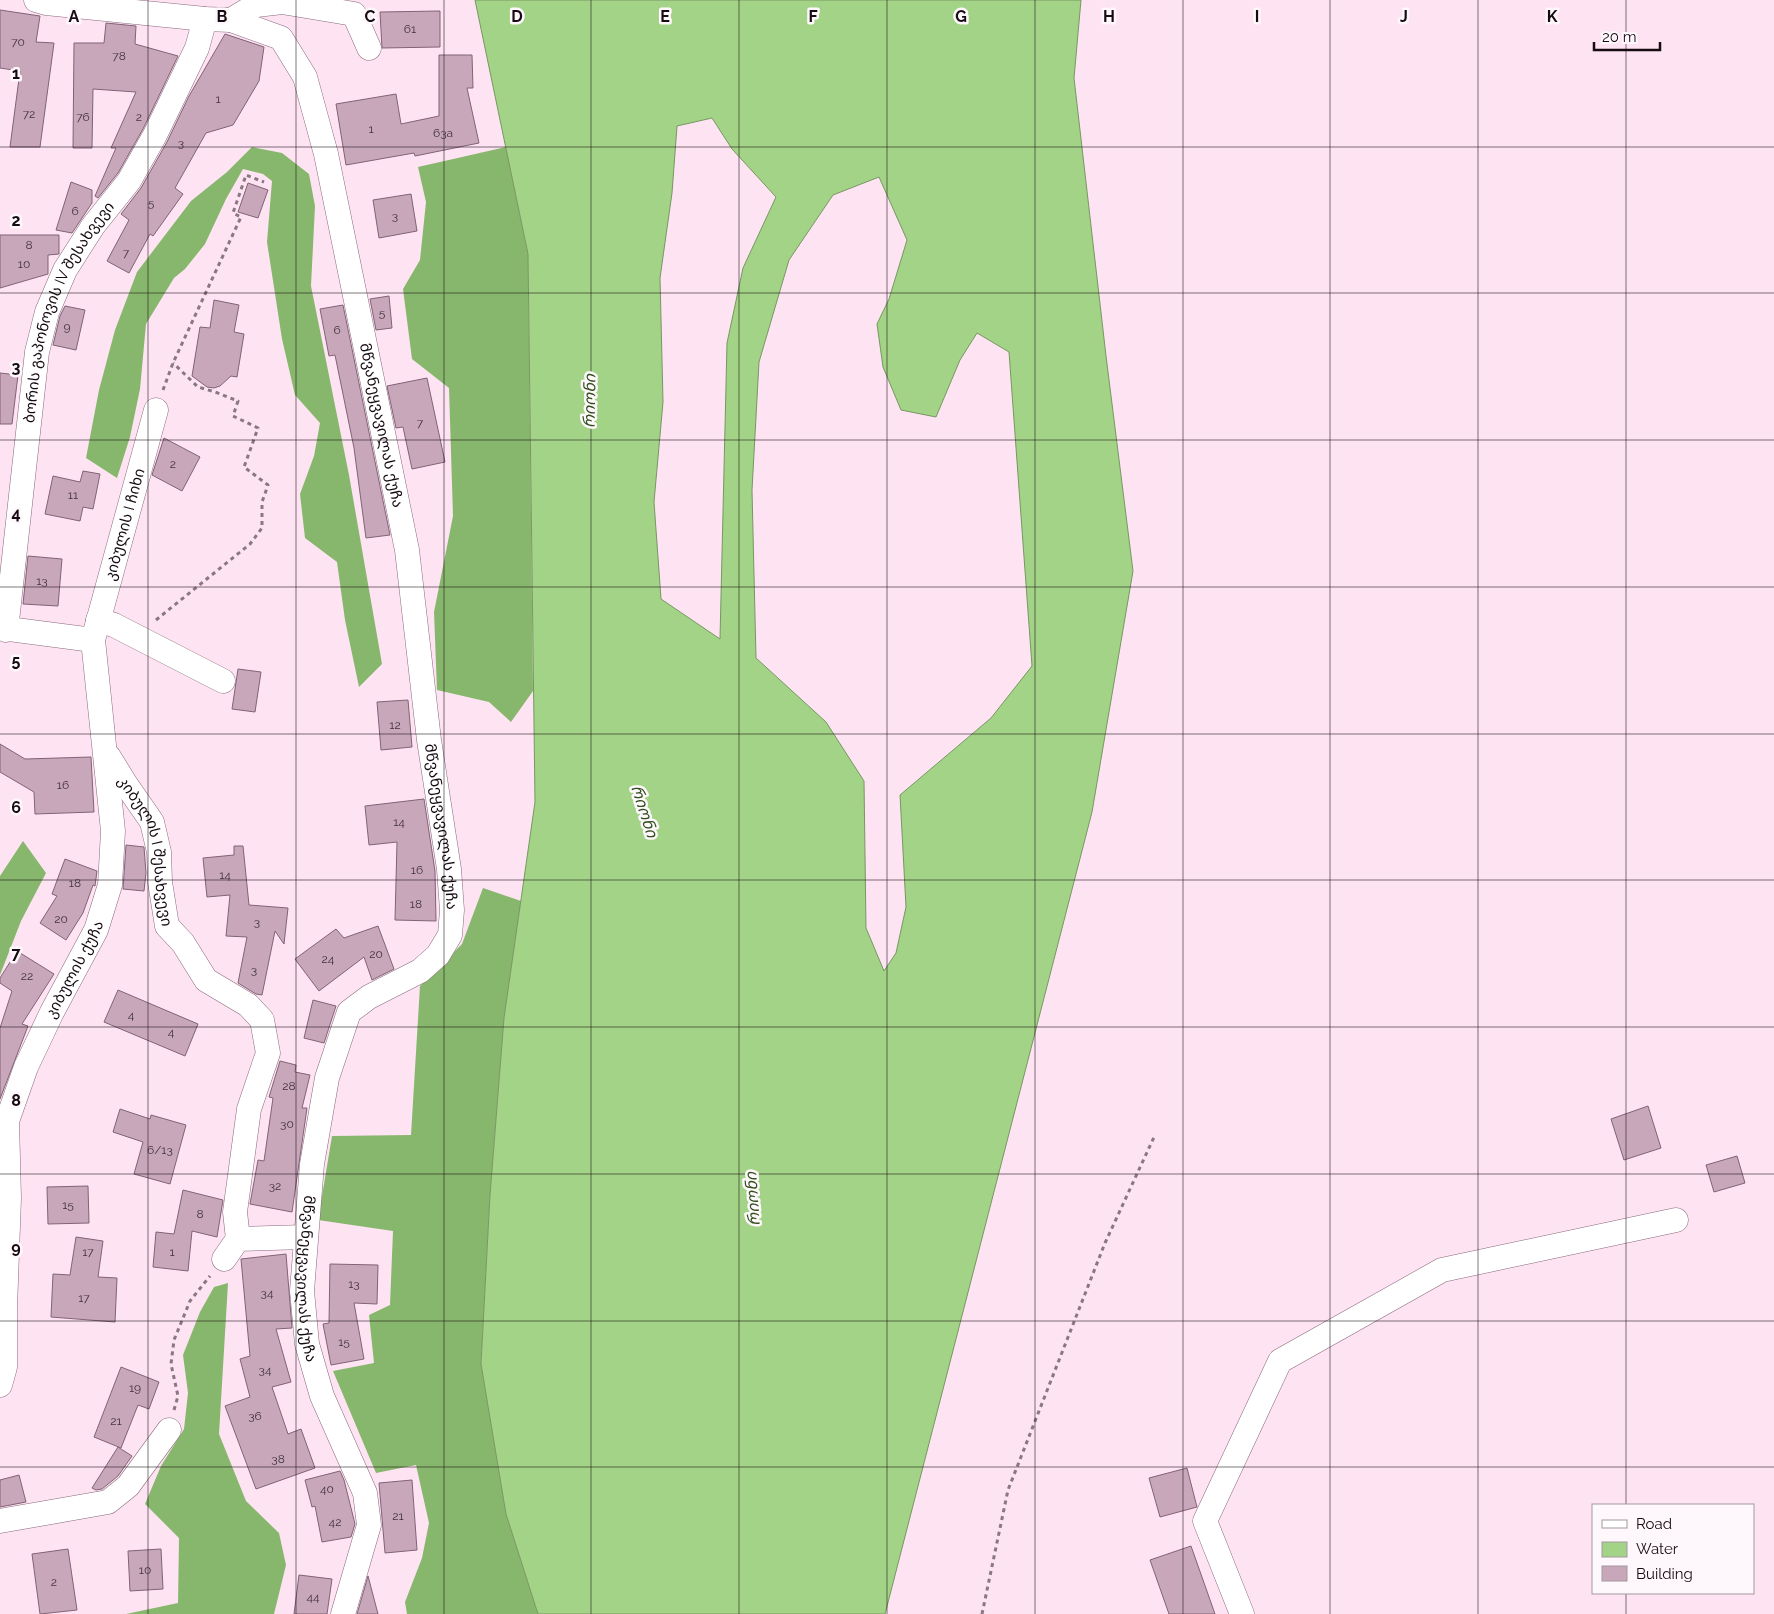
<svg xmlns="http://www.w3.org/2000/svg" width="1774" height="1614" font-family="Raleway,'Noto Sans Georgian',sans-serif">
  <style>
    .forest { fill: #87b76c }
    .water { fill: #a2d386; stroke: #789763; fill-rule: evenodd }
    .building { fill: #c8a7bb; stroke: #816375 }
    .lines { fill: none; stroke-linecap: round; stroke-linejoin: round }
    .minor-casing { stroke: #886a7c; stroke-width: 25 }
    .path { stroke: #897782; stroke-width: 3; stroke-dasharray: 4 4; stroke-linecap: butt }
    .minor { stroke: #fff; stroke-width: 24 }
    .grid { fill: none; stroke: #150b11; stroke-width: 1; stroke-opacity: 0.55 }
    .labels { text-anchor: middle; stroke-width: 5; stroke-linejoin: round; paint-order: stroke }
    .number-label { font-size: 12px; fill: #42323c }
    .street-label { font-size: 15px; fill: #150b11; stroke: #fef7fb }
    .water-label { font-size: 16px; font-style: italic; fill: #2f4f1b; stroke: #fef7fb }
    .grid-label { font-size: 16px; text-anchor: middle; font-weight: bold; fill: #150b11; stroke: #fef7fb; stroke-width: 5; stroke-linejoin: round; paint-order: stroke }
  </style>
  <rect width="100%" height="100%" fill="#fee3f3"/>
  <g class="forest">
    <path d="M252 147 282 153 309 174 315 206 311 286 349 475 382 664 359 687 345 620 337 562 305 538 300 494 314 456 320 423 295 395 282 339 267 242 272 181 263 174 243 169 226 199 205 244 185 269 174 278 146 324 140 389 130 437 117 478 86 458 99 390 115 330 137 272 191 201 227 172Z"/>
    <path d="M506 147 528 254 533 691 511 722 489 702 437 690 434 612 453 516 449 388 412 359 403 289 420 260 426 202 418 167Z"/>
    <path d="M23 841 46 873 21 921 0 975V876Z"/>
    <path d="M483 888 521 901 504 1018 490 1195 481 1364 506 1514 538 1614H407L405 1602 422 1558 429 1523 416 1465 376 1473 333 1371 374 1363 369 1315 390 1305 393 1231 318 1220 332 1136 411 1135 420 986 462 944Z"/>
    <path d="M228 1283 219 1434 246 1501 279 1533 286 1565 274 1614H126L178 1603 179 1538 145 1504 161 1466 184 1429 188 1393 183 1355 200 1312 214 1287Z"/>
  </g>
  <path class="water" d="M475 0H1081L1074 78 1106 356 1133 571 1092 812 885 1614H538L506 1514 481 1364 490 1195 504 1018 535 802 528 254ZM712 118 732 149 776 197 743 268 727 343 720 639 661 599 654 502 663 402 660 278 672 193 677 126ZM879 177 907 240 889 299 877 324 883 367 901 410 936 417 960 360 977 333 1009 352 1032 666 991 718 900 795 906 907 896 953 884 971 866 928 864 781 826 722 756 658 752 490 759 362 789 260 833 195Z"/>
  <g class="building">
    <path d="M0 10 40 16 36 42 54 43 40 147H10L20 71 0 68Z"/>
    <path d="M440 11V47L382 48 380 12Z"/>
    <path d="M106 23 136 26 135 44 178 56 143 129 118 173 98 198 95 196 116 148H111L136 92 93 89 92 148H73L74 43H104Z"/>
    <path d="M225 34 264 47 259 81 233 125 206 133 175 188 183 194 153 236 150 234 129 273 107 261 129 220 121 214 141 188 167 142 189 96Z"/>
    <path d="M439 55H472L473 88H467L479 143 415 156 414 153 346 165 336 104 396 94 401 124 439 116Z"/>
    <path d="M71 182 92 190V203L72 233 56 230Z"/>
    <path d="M248 183 268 190 258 218 238 212Z"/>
    <path d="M411 194 417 231 379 238 373 200Z"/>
    <path d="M0 235H59V254L48 255V274L0 288Z"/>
    <path d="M389 296 392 328 376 330 370 299Z"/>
    <path d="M214 300 239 305 234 332 244 334 237 377 231 376 220 386 214 388 207 387 192 376 200 327 210 328Z"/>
    <path d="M343 305 390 535 366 538 354 448 335 355 329 356 320 309Z"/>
    <path d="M65 306 85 310 76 350 53 345 60 316Z"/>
    <path d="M0 373 18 375 12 424H0Z"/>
    <path d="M427 378 445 462 412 469 403 427 396 428 387 386Z"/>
    <path d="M164 438 200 457 182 491 152 475Z"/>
    <path d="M83 471 100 474 93 509 83 507 80 521 45 514 53 476 80 482Z"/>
    <path d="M28 556 62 559 58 606 23 604Z"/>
    <path d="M238 669 261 672 255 712 232 709Z"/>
    <path d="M408 700 412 747 381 750 377 702Z"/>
    <path d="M0 744 25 759 91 757 94 812 35 814 34 792 0 772Z"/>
    <path d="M424 799 435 871 436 921 395 920 397 842 369 845 365 806Z"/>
    <path d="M126 845 144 847 146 873 144 891 123 889Z"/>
    <path d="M234 846H243L249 905 288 908 284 944 275 931 262 995 256 994 238 983 247 937 226 936 230 895 207 897 203 858 234 855Z"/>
    <path d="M65 859 97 871 95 886 93 885 83 913 66 940 40 923 57 896 52 894Z"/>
    <path d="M378 926 394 969 372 980 364 957 319 991 295 959 336 929 344 938Z"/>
    <path d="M17 951 54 974 22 1024 28 1026 0 1099V1028L12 991 0 983V978Z"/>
    <path d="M118 990 198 1024 185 1056 104 1022Z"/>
    <path d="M313 1000 336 1006 324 1043 304 1038Z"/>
    <path d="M280 1061 296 1065 295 1072 310 1075 302 1108H307L292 1212 250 1204 258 1160 264 1161 273 1098 269 1097Z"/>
    <path d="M1648 1106 1661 1148 1624 1160 1611 1119Z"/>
    <path d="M120 1109 150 1119 151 1115 186 1125 170 1184 134 1174 143 1142 113 1132Z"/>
    <path d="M1737 1156 1745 1183 1714 1192 1706 1165Z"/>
    <path d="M88 1186 89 1223 48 1224 47 1187Z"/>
    <path d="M183 1190 223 1200 217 1237 192 1231 188 1271 153 1267 156 1232 174 1234Z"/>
    <path d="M76 1237 103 1241 98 1277 117 1278 115 1322 51 1317 53 1274 70 1275Z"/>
    <path d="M286 1254 292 1328 276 1329 291 1382 272 1387 288 1434 301 1429 315 1468 256 1489 225 1406 250 1397 240 1359 250 1356 241 1259Z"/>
    <path d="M330 1264 378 1265 377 1304 354 1303 364 1359 331 1365 323 1324 329 1323Z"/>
    <path d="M121 1367 159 1382 149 1409 138 1405 121 1448 94 1437Z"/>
    <path d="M118 1447 132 1456 118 1476 102 1489 96 1490 92 1488Z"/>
    <path d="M1187 1468 1197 1507 1160 1517 1149 1478Z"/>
    <path d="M340 1471 344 1480 355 1524 351 1537 322 1542 315 1506 312 1507 305 1480Z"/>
    <path d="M19 1475 26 1502 0 1507V1480Z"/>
    <path d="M412 1480 417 1550 385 1553 379 1483Z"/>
    <path d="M1191 1546 1215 1614H1169L1150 1560Z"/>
    <path d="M68 1549 77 1610 40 1614 32 1554Z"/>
    <path d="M161 1549 163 1589 130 1591 128 1551Z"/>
    <path d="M299 1575 332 1579 327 1614H294Z"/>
    <path d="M368 1576 378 1614H357Z"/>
  </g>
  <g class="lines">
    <g class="minor-casing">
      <g id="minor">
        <path id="s1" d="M36 0 46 3 205 19 231 20 281 38 305 77 326 154 407 550 429 740 449 869 452 910 450 935 438 955 420 971 369 997 349 1012 327 1078 312 1164 302 1291 307 1344 322 1396 365 1493 369 1525 343 1614"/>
        <path d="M231 20 256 5 282 2 354 14 369 48"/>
        <path d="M98 620 114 625 223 681"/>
        <path d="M0 628 93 640"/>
        <path id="s2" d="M6 630 37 352 47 312 65 270 93 226 129 181 155 135 197 48 205 19"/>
        <path id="s3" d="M109 757 125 783 152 822 159 852 160 882 167 926 183 943 206 980 248 1005 262 1020 268 1053 249 1109 235 1212 238 1239"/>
        <path d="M224 1259 238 1239 305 1237"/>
        <path id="s4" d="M0 1385 5 1367V1308L9 1198 7 1121 26 1067 52 1012 96 930 110 885 113 831 93 640 156 410"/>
        <path d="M0 1521 108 1502 128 1486 169 1430"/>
        <path d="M1242 1614 1205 1521 1280 1361 1442 1270 1676 1220"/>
      </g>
    </g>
    <g class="path">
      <path d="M163 390 173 363 241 217 233 213 246 175 264 182"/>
      <path d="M156 620 250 544 262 528V502L268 485 244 467 258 428 233 416 238 401 215 392 198 387 173 363"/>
      <path d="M174 1410 178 1396 171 1364 174 1340 190 1301 210 1276"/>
      <path d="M982 1614 1008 1490 1105 1243 1155 1135"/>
    </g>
    <use href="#minor" class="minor"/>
  </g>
  <path class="grid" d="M148 0V1614M296 0V1614M444 0V1614M591 0V1614M739 0V1614M887 0V1614M1035 0V1614M1183 0V1614M1330 0V1614M1478 0V1614M1626 0V1505M0 147H1774M0 293H1774M0 440H1774M0 587H1774M0 734H1774M0 880H1774M0 1027H1774M0 1174H1774M0 1321H1774M0 1467H1774M1626 1593V1614"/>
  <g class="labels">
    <g class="number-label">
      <text x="410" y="33">61</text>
      <text x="18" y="46">70</text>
      <text x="119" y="60">78</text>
      <text x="218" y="103">1</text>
      <text x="29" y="118">72</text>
      <text x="83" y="121">76</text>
      <text x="139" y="121">2</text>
      <text x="371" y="133">1</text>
      <text x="443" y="137">63a</text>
      <text x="181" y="147">3</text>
      <text x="151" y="207">5</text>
      <text x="75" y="215">6</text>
      <text x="395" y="220">3</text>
      <text x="29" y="249">8</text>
      <text x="126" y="257">7</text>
      <text x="24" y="268">10</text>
      <text x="382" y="317">5</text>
      <text x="67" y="331">9</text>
      <text x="337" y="334">6</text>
      <text x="420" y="427">7</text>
      <text x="173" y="468">2</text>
      <text x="73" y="499">11</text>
      <text x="42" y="585">13</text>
      <text x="395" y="729">12</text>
      <text x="63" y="789">16</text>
      <text x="399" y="826">14</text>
      <text x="417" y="874">16</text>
      <text x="225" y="879">14</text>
      <text x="75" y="887">18</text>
      <text x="416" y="908">18</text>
      <text x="61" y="923">20</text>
      <text x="257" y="926">3</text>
      <text x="376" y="958">20</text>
      <text x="328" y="963">24</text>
      <text x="254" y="974">3</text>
      <text x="27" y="980">22</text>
      <text x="131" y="1019">4</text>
      <text x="171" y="1036">4</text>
      <text x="289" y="1090">28</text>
      <text x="287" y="1128">30</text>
      <text x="160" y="1154">6/13</text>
      <text x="275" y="1190">32</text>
      <text x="68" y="1209">15</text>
      <text x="200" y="1218">8</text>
      <text x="88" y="1256">17</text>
      <text x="172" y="1256">1</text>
      <text x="354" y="1288">13</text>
      <text x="267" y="1297">34</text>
      <text x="84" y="1302">17</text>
      <text x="344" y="1346">15</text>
      <text x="265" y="1374">34</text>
      <text x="135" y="1392">19</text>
      <text x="255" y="1420">36</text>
      <text x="116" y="1425">21</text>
      <text x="278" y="1463">38</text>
      <text x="327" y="1493">40</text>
      <text x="398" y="1520">21</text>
      <text x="335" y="1526">42</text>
      <text x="145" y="1574">10</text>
      <text x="54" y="1586">2</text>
      <text x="313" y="1601">44</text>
    </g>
    <g class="street-label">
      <text dy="5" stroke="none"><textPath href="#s2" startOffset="328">ბორის გაპონოვის IV შესახვევი</textPath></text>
      <text dy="5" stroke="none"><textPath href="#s1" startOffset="652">მწვანეყვავილას ქუჩა</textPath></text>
      <text dy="5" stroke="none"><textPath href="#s4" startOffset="889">კიბულის I ჩიხი</textPath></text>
      <text dy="5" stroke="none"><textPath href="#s1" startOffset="1058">მწვანეყვავილას ქუჩა</textPath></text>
      <text dy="5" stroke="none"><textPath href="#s3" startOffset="104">კიბულის I შესახვევი</textPath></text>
      <text dy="5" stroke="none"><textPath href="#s4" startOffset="431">კიბულის ქუჩა</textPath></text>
      <text dy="5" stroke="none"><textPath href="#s1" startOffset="1569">მწვანეყვავილას ქუჩა</textPath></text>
    </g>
    <g class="water-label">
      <text transform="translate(589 401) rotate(-89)" y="6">რიონი</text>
      <text transform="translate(645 811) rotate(72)" y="6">რიონი</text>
      <text transform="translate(752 1199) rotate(-94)" y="6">რიონი</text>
    </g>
  </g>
  <g class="grid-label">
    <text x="74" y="22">A</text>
    <text x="222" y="22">B</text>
    <text x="370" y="22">C</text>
    <text x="517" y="22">D</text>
    <text x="665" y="22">E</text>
    <text x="813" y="22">F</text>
    <text x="961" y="22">G</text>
    <text x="1109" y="22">H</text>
    <text x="1257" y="22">I</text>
    <text x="1404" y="22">J</text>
    <text x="1552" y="22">K</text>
    <text x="16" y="79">1</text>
    <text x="16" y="226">2</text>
    <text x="16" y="373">3</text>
    <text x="16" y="519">4</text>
    <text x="16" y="666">5</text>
    <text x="16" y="813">6</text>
    <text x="16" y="959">7</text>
    <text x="16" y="1106">8</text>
    <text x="16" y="1253">9</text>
  </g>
  <rect x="1592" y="1504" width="162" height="90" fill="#fef7fb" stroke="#a1999d"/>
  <rect x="1602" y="1520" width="25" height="8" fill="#ffffff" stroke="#a1999d"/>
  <text x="1636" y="1529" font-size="15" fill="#150b11">Road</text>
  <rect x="1602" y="1542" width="25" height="15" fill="#a2d386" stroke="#a1999d"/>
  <text x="1636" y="1554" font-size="15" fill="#150b11">Water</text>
  <rect x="1602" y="1566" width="25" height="15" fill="#c8a7bb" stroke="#a1999d"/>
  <text x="1636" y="1579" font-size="15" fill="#150b11">Building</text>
  <path d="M1594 42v8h66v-8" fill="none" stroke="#150b11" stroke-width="2.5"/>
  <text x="1602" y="42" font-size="15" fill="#150b11" stroke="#fef7fb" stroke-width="4" paint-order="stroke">20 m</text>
</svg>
